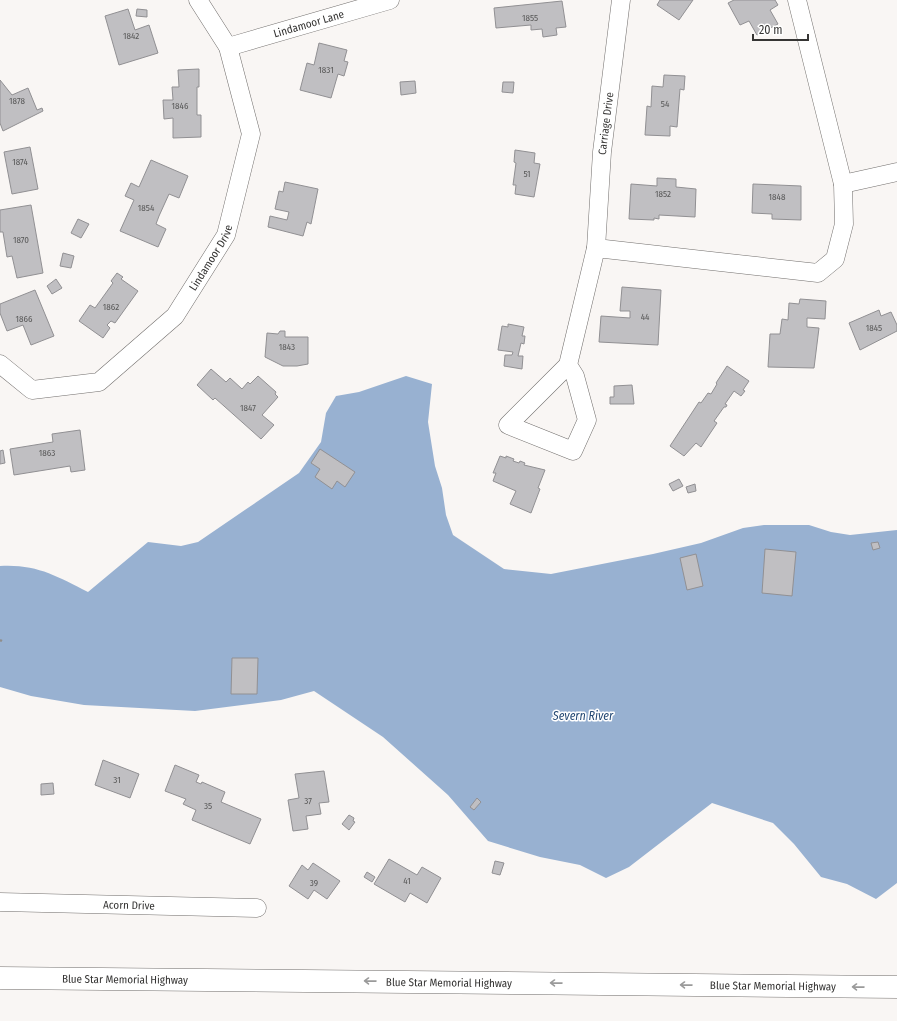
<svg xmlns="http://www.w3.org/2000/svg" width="897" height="1021" font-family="'Fira Sans Condensed',sans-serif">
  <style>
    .water { fill: #98b1d1 }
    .building { fill: #c0bfc2; stroke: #919093 }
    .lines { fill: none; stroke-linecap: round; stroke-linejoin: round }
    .street-casing { stroke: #726f6d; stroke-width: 19 }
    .highway-casing { stroke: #726f6d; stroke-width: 23 }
    .path { stroke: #908e8c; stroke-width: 2.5; stroke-dasharray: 3 2; stroke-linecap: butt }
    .street { stroke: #fff; stroke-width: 18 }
    .highway { stroke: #fff; stroke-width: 22 }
    .oneway { stroke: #9a9a9a }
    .labels { text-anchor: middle; stroke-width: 3; stroke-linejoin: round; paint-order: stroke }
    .number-label { font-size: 9px; fill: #585858 }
    .street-label { font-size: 11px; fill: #363534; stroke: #fff }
    .water-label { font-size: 12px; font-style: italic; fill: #254974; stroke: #fff }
  </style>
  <rect width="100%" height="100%" fill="#f9f6f4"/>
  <path class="water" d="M406 376 432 384 428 422 435 466 442 488 446 515 453 535 504 569 551 574 653 554 701 543 743 528 764 525H809L831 532 850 535 897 530V883L876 899 847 884 821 877 794 844 773 823 712 803 629 867 606 878 580 865 540 857 488 841 448 795 383 737 314 691 281 700 195 711 84 705 31 696 0 687V566C37 564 56 576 88 592L148 542 181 546 198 542 299 473 321 442 326 413 336 396 359 392Z"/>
  <g class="building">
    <path d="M660 0H693L679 20 657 5Z"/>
    <path d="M734 0H775L778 5 770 10 778 24 757 35 749 21 740 25 728 3Z"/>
    <path d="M562 1 566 27 556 28 557 35 543 37 542 29 531 30V25L496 28 494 8Z"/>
    <path d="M128 9 135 30 149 25 158 53 119 65 105 16Z"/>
    <path d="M137 9 147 10V17L136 16Z"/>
    <path d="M319 43 347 50 344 61 348 62 344 76 338 74 331 98 300 90 307 63 314 65Z"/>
    <path d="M199 69V87H197V115H201V137L173 138V118L164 119 163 100H173L172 87H179L178 70Z"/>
    <path d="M664 75 685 76 684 90 680 89 677 127 670 126V136L645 135 647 106 651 107 652 86 663 87Z"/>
    <path d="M0 80 12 95 28 88 37 110 42 108 43 111 3 131 0 123Z"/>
    <path d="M415 81 416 93 401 95 400 82Z"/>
    <path d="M503 82H514L513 93 502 92Z"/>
    <path d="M30 147 38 189 12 194 4 152Z"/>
    <path d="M515 150 535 153 534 163 540 164 534 197 515 194 516 185H513L516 163 514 162Z"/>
    <path d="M151 160 188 176 179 198 169 194 159 216 156 224 166 229 158 247 120 231 134 200 125 196 131 183 139 187Z"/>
    <path d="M657 178 676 179V187L696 189 695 217 659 215V219L654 218V220L629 219 631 184 657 186Z"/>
    <path d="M285 182 318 189 311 224 307 222 303 236 268 227 270 216 287 220 289 212 275 209 279 191 283 192Z"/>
    <path d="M753 184 801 186V220L772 219V214L752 213Z"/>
    <path d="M31 205 43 273 17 278 12 256 7 257 3 232H0V210Z"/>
    <path d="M78 219 89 224 81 238 71 233Z"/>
    <path d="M63 253 74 256 71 268 60 266Z"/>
    <path d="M117 273 123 277 121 279 138 291 115 323 111 321 107 325 110 328 103 338 79 321 90 305 95 308 113 283 111 281Z"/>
    <path d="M56 279 62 288 52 294 47 286Z"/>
    <path d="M622 287 661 290 658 345 599 342 601 316 630 318V311H620Z"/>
    <path d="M35 290 54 336 31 345 23 325 7 331 0 313V304Z"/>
    <path d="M800 299 826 301 825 319 807 318V327L819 328 814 368 768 367 770 334H780L782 319 788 320 789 303 799 304Z"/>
    <path d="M879 310 881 316 891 312 897 325V331L860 350 849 323Z"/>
    <path d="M508 324 524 327 522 336H525L524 344 521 343 518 356H523L522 369 504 366 505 355H512L513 352 498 350 502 326 508 327Z"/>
    <path d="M280 331H285V337H308V364L297 366H283L265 357 267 333 278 334Z"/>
    <path d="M727 366 749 381 743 390 745 391 741 396 734 391 725 404 727 405 726 407H724L714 421 717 423 701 447 696 443 684 456 670 446 699 402 701 403 708 393 711 394 717 384 716 383Z"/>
    <path d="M211 369 226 382 230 378 242 389 248 382 250 384 258 376 276 392 275 394 278 397 262 415 274 425 261 439 215 398 213 400 197 385Z"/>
    <path d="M632 385 634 404H610V397H614V386Z"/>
    <path d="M80 430 85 470 71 472 70 466 14 475 10 449 53 442 52 434Z"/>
    <path d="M320 449 355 472 345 487 337 481 332 489 315 477 320 469 311 463Z"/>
    <path d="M3 450 5 463 0 464V451Z"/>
    <path d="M500 456 506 458V456L514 459 513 461 519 463 520 461 525 463 524 465 545 470 538 488 540 489 531 513 510 504 516 491 493 481 496 473H493Z"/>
    <path d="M679 479 683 486 673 491 669 484Z"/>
    <path d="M695 484 696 491 688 493 686 487Z"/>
    <path d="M878 542 880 548 873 550 871 543Z"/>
    <path d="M765 549 796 552 792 596 762 593Z"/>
    <path d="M696 554 703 586 687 590 680 558Z"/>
    <path d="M232 658H258L257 694H231Z"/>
    <path d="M103 760 139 774 130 798 95 785Z"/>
    <path d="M175 765 199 775 196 782 201 784 202 782 225 792 221 802 261 819 250 844 192 820 196 810 183 804 186 799 165 791Z"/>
    <path d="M324 771 329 802 319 803 321 814 306 816 308 829 293 831 288 800 299 798 295 774Z"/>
    <path d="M53 783 54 794 41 795V784Z"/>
    <path d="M477 798 481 802 474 810 470 807Z"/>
    <path d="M349 815 354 818 353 821 355 822 349 830 342 824Z"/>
    <path d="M389 859 417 875 422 867 441 878 427 903 410 893 405 902 374 884Z"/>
    <path d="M495 861 504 863 500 875 492 873Z"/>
    <path d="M313 863 340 881 327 899 314 890 308 899 289 886 302 865 308 870Z"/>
    <path d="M367 872 375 877 372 882 364 877Z"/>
  </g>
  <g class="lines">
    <g class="street-casing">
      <g id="street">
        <path id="s1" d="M228 47 390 0"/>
        <path d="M843 184 897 172"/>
        <path id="s2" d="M596 248 602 152 621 0"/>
        <path id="s3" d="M0 364 32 390 99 382 175 316 226 235 251 134 228 47 198 0"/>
        <path d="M568 365 575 376 587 420 573 451 508 425 568 365 596 248 818 273 835 259 844 224 843 184 797 0"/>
        <path id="s4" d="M0 902 257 908"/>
      </g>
    </g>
    <g class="highway-casing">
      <g id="highway">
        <path id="s5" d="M0 978 897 987"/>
      </g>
    </g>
    <path class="path" d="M0 640 2 641"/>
    <use href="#street" class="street"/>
    <use href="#highway" class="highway"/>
  </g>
  <defs><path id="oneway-shaft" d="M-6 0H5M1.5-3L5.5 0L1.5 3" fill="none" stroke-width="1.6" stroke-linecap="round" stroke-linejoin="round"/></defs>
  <g class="oneway">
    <use href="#oneway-shaft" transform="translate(370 981) rotate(-179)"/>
    <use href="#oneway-shaft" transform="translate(556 983) rotate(-179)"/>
    <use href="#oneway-shaft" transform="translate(686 985) rotate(-179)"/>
    <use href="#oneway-shaft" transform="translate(858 987) rotate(-179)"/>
  </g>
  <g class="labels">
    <g class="number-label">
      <text x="530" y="21">1855</text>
      <text x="131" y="39">1842</text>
      <text x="326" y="73">1831</text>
      <text x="17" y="104">1878</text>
      <text x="665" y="107">54</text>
      <text x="180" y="109">1846</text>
      <text x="20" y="165">1874</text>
      <text x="527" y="177">51</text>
      <text x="663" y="197">1852</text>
      <text x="777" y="200">1848</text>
      <text x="146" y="211">1854</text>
      <text x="21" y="243">1870</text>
      <text x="111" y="310">1862</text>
      <text x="645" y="320">44</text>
      <text x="24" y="322">1866</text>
      <text x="874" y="331">1845</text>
      <text x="287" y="350">1843</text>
      <text x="248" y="411">1847</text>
      <text x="47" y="456">1863</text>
      <text x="117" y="783">31</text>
      <text x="308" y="804">37</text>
      <text x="208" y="809">35</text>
      <text x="407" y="884">41</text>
      <text x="314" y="886">39</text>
    </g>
    <g class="street-label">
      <text dy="4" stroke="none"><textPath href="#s1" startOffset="84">Lindamoor Lane</textPath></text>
      <text dy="4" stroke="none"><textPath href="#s2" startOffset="125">Carriage Drive</textPath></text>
      <text dy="4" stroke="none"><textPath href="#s3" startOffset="278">Lindamoor Drive</textPath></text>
      <text dy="4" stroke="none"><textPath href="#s4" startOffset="129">Acorn Drive</textPath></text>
      <text dy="4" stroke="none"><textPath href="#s5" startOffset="125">Blue Star Memorial Highway</textPath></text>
      <text dy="4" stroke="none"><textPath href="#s5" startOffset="449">Blue Star Memorial Highway</textPath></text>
      <text dy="4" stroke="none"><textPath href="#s5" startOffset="773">Blue Star Memorial Highway</textPath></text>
    </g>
    <g class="water-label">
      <text x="583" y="720">Severn River</text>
    </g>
  </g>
  <path d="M753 34v6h55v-6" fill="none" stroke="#363534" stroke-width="2"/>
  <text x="759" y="34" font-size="12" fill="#363534" stroke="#ffffff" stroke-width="3" paint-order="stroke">20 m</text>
</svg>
